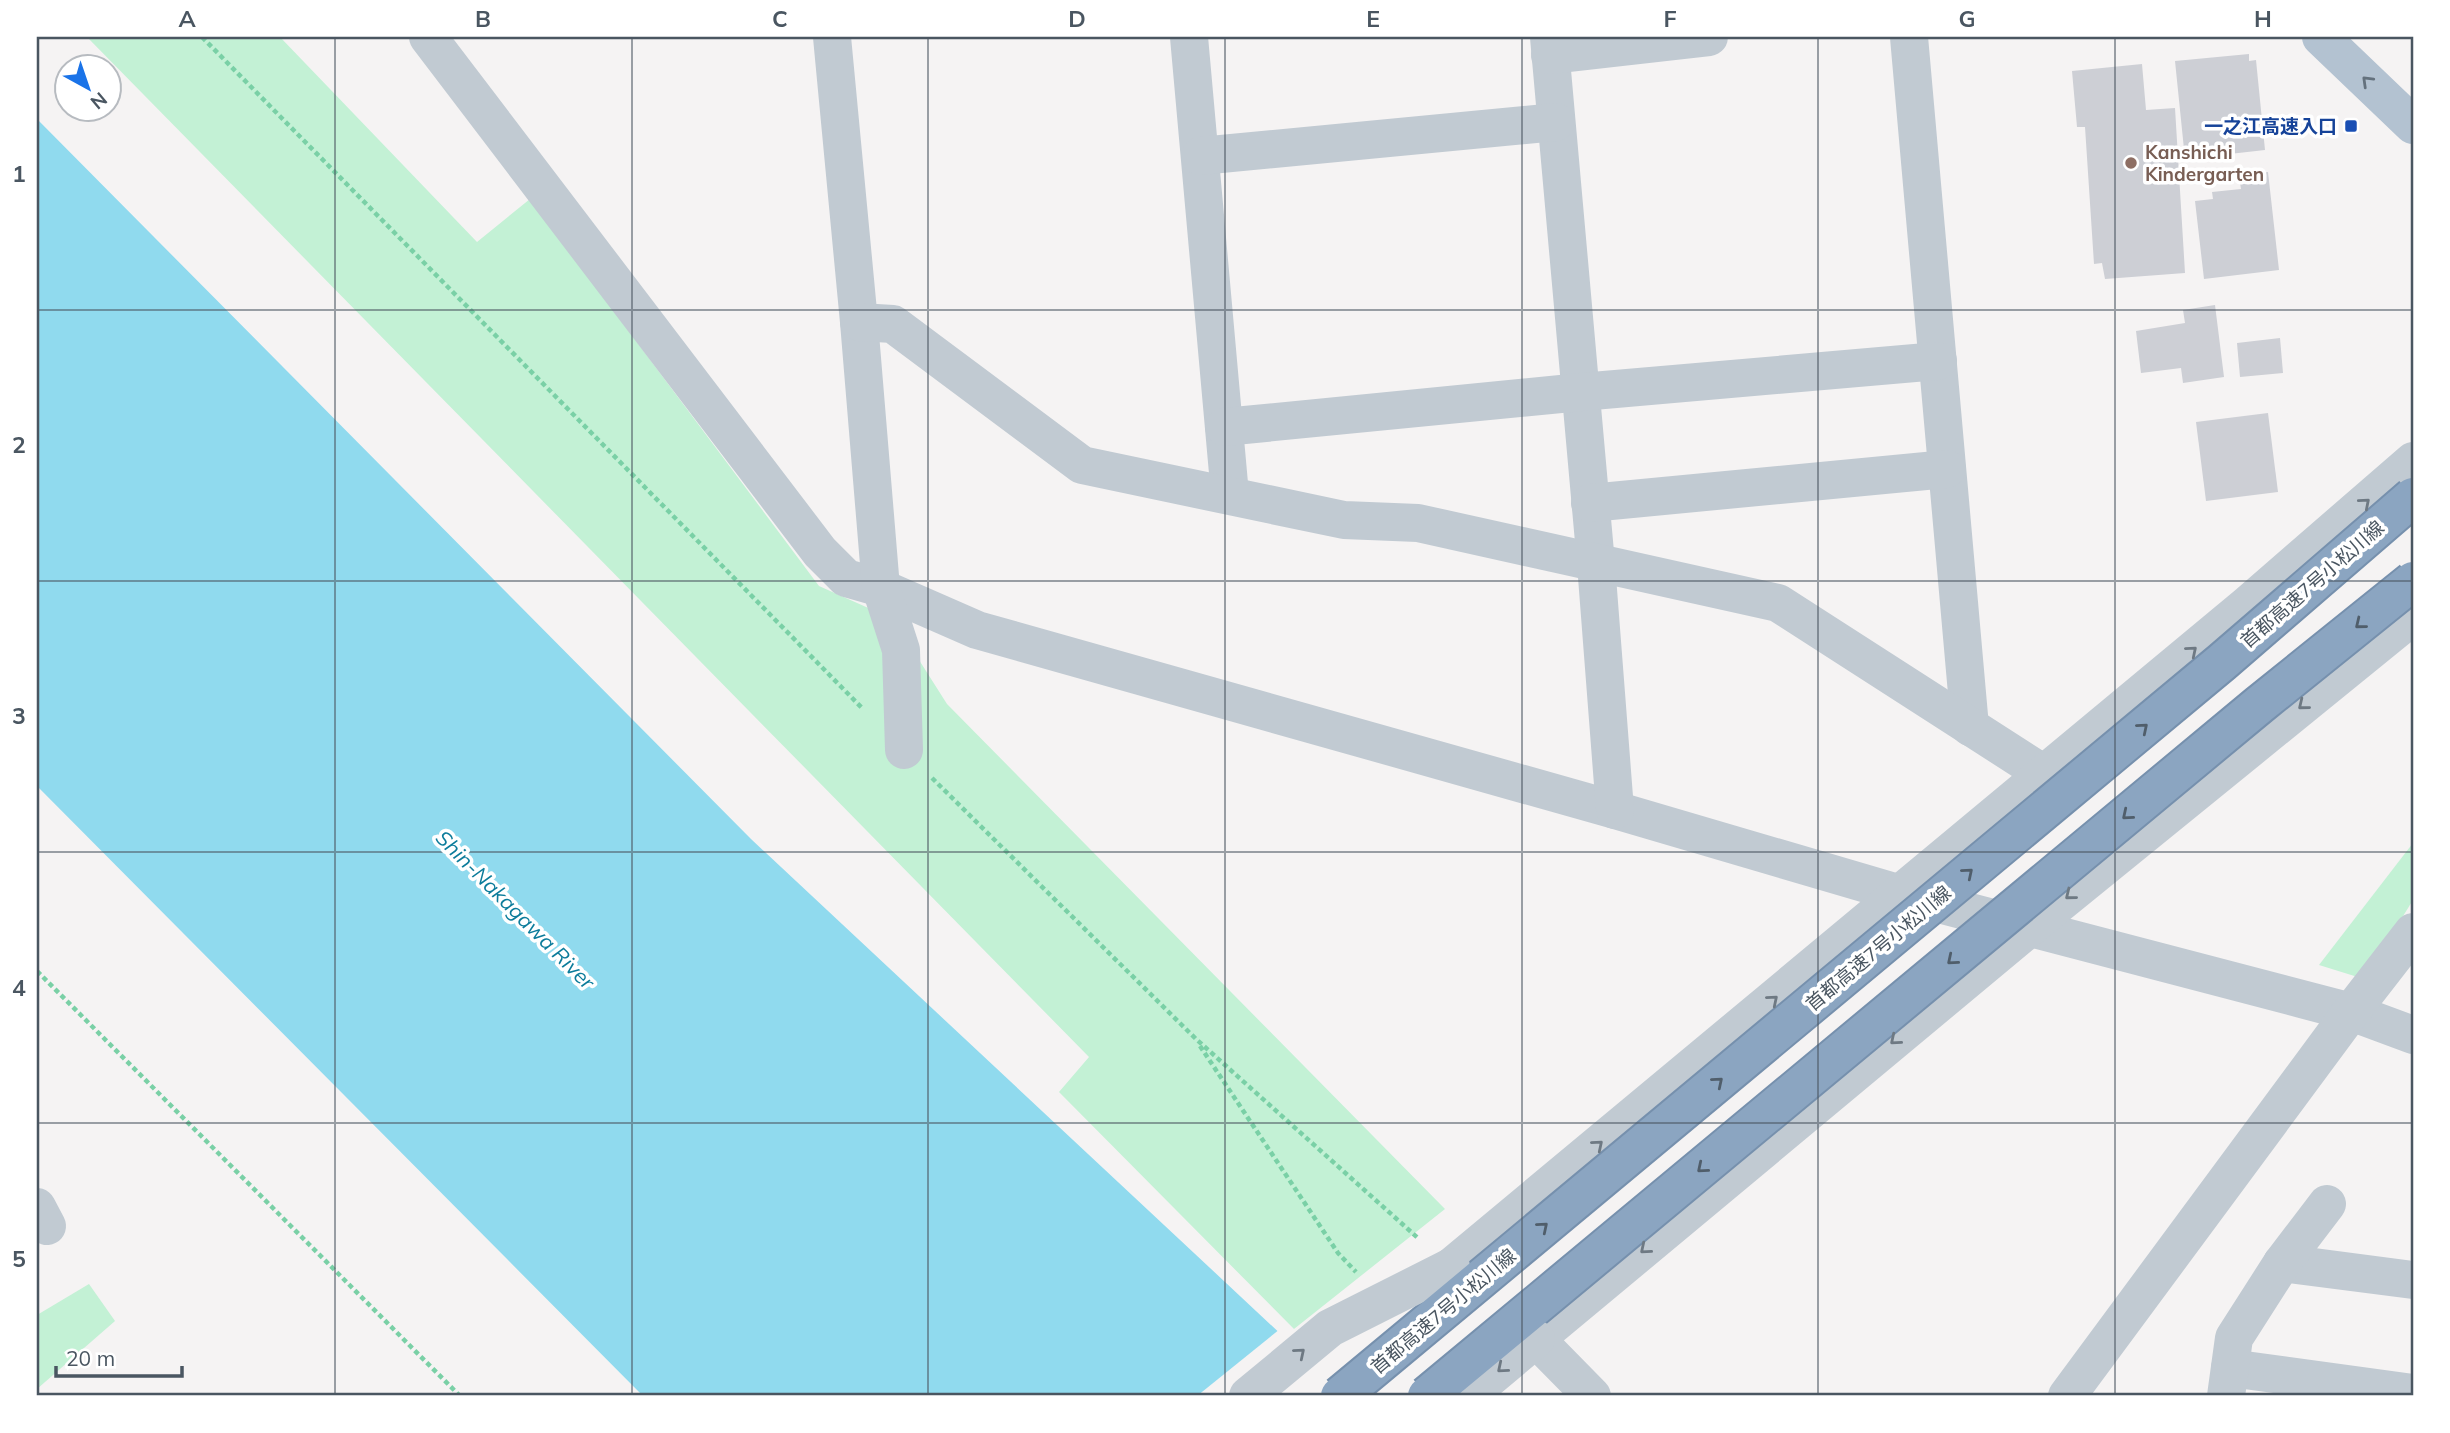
<svg xmlns="http://www.w3.org/2000/svg" width="2450" height="1433" font-family="Mulish,'Noto Sans JP',sans-serif">
  <style>
    .green { fill: #c3f1d5 }
    .water { fill: #90daee }
    .pier { fill: #f5f3f3 }
    .building { fill: #cdcfd5 }
    .lines { fill: none; stroke-linecap: round; stroke-linejoin: round }
    .path { stroke: #7ad0a6; stroke-width: 4.5; stroke-dasharray: 5 3.5; stroke-linecap: butt }
    .minor { stroke: #c1cad2; stroke-width: 38 }
    .major { stroke: #b3c2d1; stroke-width: 38 }
    .highway-bridge-casing { stroke: #7690ad; stroke-width: 42; stroke-linecap: butt }
    .minor-bridge { stroke: #c1cad2; stroke-width: 38 }
    .highway-bridge { stroke: #8ba5c1; stroke-width: 38 }
    .oneway { stroke: #64717d }
    .oneway2 { stroke: #6e7983 }
    .oneway3 { stroke: #505e6b }
    .grid { fill: none; stroke: #4a5661; stroke-width: 2; stroke-opacity: 0.55 }
    .transit-dot { fill: #1a4fb4; stroke: #fff; stroke-width: 2.5 }
    .education-dot { fill: #8d6e63; stroke: #fff; stroke-width: 2.5 }
    .labels { text-anchor: middle; stroke-width: 7; stroke-linejoin: round; paint-order: stroke }
    .transit-label { font-size: 19px; font-weight: bold; fill: #164399; stroke: #fff; text-anchor: end }
    .education-label { font-size: 19px; font-weight: bold; fill: #785e54; stroke: #fff; text-anchor: start }
    .street-label { font-size: 19px; fill: #4a5661; stroke: #fff }
    .water-label { font-size: 21px; font-style: italic; fill: #0c7c9b; stroke: #fff }
    .neatline { fill: none; stroke: #4a5661; stroke-width: 2.5 }
    .grid-label { font-size: 23px; text-anchor: middle; font-weight: bold; fill: #4a5661 }
  </style>
  <rect width="100%" height="100%" fill="#f5f3f3"/>
  <g class="green">
    <path d="M87 37H280L477 242 530 199 819 586 893 619 947 704 1445 1209 1294 1329 1059 1092 1089 1057Z"/>
    <path d="M2413 843V900L2364 979 2319 965Z"/>
    <path d="M89 1284 115 1321 37 1389V1315Z"/>
  </g>
  <path class="water" d="M37 119 751 839 1347 1396H643L37 786Z"/>
  <path class="pier" d="M1280 1329 1350 1396H1197Z"/>
  <g class="building">
    <path d="M2249 54V61L2256 60 2265 150 2185 159 2175 61Z"/>
    <path d="M2142 64 2146 110 2175 108 2185 273 2105 279 2102 263 2094 264 2085 127H2077L2072 71Z"/>
    <path d="M2268 172 2279 270 2204 279 2195 201 2213 199 2212 192 2241 189 2239 176Z"/>
    <path d="M2215 305 2224 377 2183 383 2181 368 2141 373 2136 331 2185 323 2183 310Z"/>
    <path d="M2280 338 2283 373 2240 377 2237 343Z"/>
    <path d="M2268 413 2278 492 2206 501 2196 422Z"/>
  </g>
  <g class="lines">
    <g class="path">
      <path d="M202 37 862 708"/>
      <path d="M932 778 1196 1039 1419 1239"/>
      <path d="M37 971 460 1396"/>
      <path d="M1200 1046 1338 1253 1356 1272"/>
    </g>
    <g class="minor">
      <path d="M428 37 820 552 846 578 881 588 977 630 1615 810 1901 894 2351 1012 2413 1035"/>
      <path d="M832 37 859 322 881 588 901 650 904 750"/>
      <path d="M1189 37 1230 495"/>
      <path d="M1549 37 1596 564 1615 810"/>
      <path d="M1909 37 1970 727"/>
      <path d="M1550 55 1709 37"/>
      <path d="M1200 156 1556 122"/>
      <path d="M859 322 893 324 1082 465 1344 520 1418 523 1778 603 2044 774"/>
      <path d="M1224 427 1581 392 1938 361"/>
      <path d="M1590 503 1947 469"/>
      <path d="M37 1207 47 1226"/>
      <path d="M2282 1263 2413 1280"/>
      <path d="M1451 1267 2247 605 2413 461"/>
      <path d="M2230 1368 2413 1393"/>
      <path d="M1592 1396 1536 1339 2028 929 2413 616"/>
      <path d="M2067 1396 2351 1012 2413 932"/>
      <path d="M2226 1396 2234 1338 2282 1263 2327 1204"/>
    </g>
    <path class="major" d="M2321 37 2413 125"/>
    <g class="highway-bridge-casing">
      <g id="highway-bridge">
        <path d="M1340 1396 2222 662 2413 497"/>
        <path d="M1427 1396 2259 705 2413 581"/>
      </g>
    </g>
    <g class="minor-bridge">
      <path d="M1248 1396 1330 1328 1451 1267"/>
      <path d="M1468 1396 1536 1339"/>
    </g>
    <use href="#highway-bridge" class="highway-bridge"/>
  </g>
  <defs><path id="oneway-chevron" d="M-2-3.5L2.5 0L-2 3.5" fill="none" stroke-width="1.6" stroke-linecap="round" stroke-linejoin="round" transform="scale(1.75)"/></defs>
  <use class="oneway" href="#oneway-chevron" transform="translate(2367 81) rotate(-136)"/>
  <g class="oneway2">
    <use href="#oneway-chevron" transform="translate(2365 503) rotate(-41)"/>
    <use href="#oneway-chevron" transform="translate(2192 651) rotate(-40)"/>
    <use href="#oneway-chevron" transform="translate(2303 705) rotate(141)"/>
    <use href="#oneway-chevron" transform="translate(2070 895) rotate(141)"/>
    <use href="#oneway-chevron" transform="translate(1773 1000) rotate(-40)"/>
    <use href="#oneway-chevron" transform="translate(1895 1040) rotate(140)"/>
    <use href="#oneway-chevron" transform="translate(1598 1145) rotate(-40)"/>
    <use href="#oneway-chevron" transform="translate(1645 1249) rotate(140)"/>
    <use href="#oneway-chevron" transform="translate(1300 1353) rotate(-40)"/>
    <use href="#oneway-chevron" transform="translate(1502 1368) rotate(140)"/>
  </g>
  <g class="oneway3">
    <use href="#oneway-chevron" transform="translate(2360 624) rotate(141)"/>
    <use href="#oneway-chevron" transform="translate(2143 728) rotate(-40)"/>
    <use href="#oneway-chevron" transform="translate(2127 815) rotate(140)"/>
    <use href="#oneway-chevron" transform="translate(1968 873) rotate(-40)"/>
    <use href="#oneway-chevron" transform="translate(1952 960) rotate(140)"/>
    <use href="#oneway-chevron" transform="translate(1718 1082) rotate(-40)"/>
    <use href="#oneway-chevron" transform="translate(1702 1168) rotate(140)"/>
    <use href="#oneway-chevron" transform="translate(1543 1227) rotate(-40)"/>
  </g>
  <path class="grid" d="M335 37V1396M632 37V1396M928 37V1396M1225 37V1396M1522 37V1396M1818 37V1396M2115 37V1396M37 310H2413M37 581H2413M37 852H2413M37 1123H2413"/>
  <rect class="transit-dot" x="2344" y="119" width="14" height="14" rx="3.5"/>
  <circle class="education-dot" cx="2131" cy="163" r="7"/>
  <g class="labels">
    <g class="transit-label">
      <text x="2337" y="133">一之江高速入口</text>
    </g>
    <g class="education-label">
      <text x="2145" y="159">Kanshichi<tspan x="2145" dy="22">Kindergarten</tspan></text>
    </g>
    <g class="street-label">
      <text transform="translate(2312 584) rotate(-41)" y="7">首都高速7号小松川線</text>
      <text transform="translate(1878 948) rotate(-40)" y="7">首都高速7号小松川線</text>
      <text transform="translate(1443 1311) rotate(-40)" y="7">首都高速7号小松川線</text>
    </g>
    <g class="water-label">
      <text transform="translate(515 910) rotate(45)" y="7">Shin-Nakagawa River</text>
    </g>
  </g>
  <rect width="2450" height="1433" fill="none" stroke="#ffffff" stroke-width="77"/>
  <g transform="translate(88 88) rotate(140)"><circle r="33" fill="#ffffff" stroke="#b7bbc0" stroke-width="2"/>
  <path d="M0-5L12 26L0 18L-12 26Z" fill="#1a73e8"/>
  <text y="-10" font-size="19" font-weight="bold" text-anchor="middle" fill="#4a5661">N</text>
  </g>
  <path d="M56 1366v10h126v-10" fill="none" stroke="#4a5661" stroke-width="3.5"/>
  <text x="66" y="1366" font-size="21" fill="#4a5661" stroke="#ffffff" stroke-width="5" paint-order="stroke">20 m</text>
  <rect x="38" y="38" width="2374" height="1356" class="neatline"/>
  <g class="grid-label">
    <text x="187" y="27">A</text>
    <text x="483" y="27">B</text>
    <text x="780" y="27">C</text>
    <text x="1077" y="27">D</text>
    <text x="1373" y="27">E</text>
    <text x="1670" y="27">F</text>
    <text x="1967" y="27">G</text>
    <text x="2263" y="27">H</text>
    <text x="19" y="182">1</text>
    <text x="19" y="453">2</text>
    <text x="19" y="724">3</text>
    <text x="19" y="996">4</text>
    <text x="19" y="1267">5</text>
  </g>
</svg>
